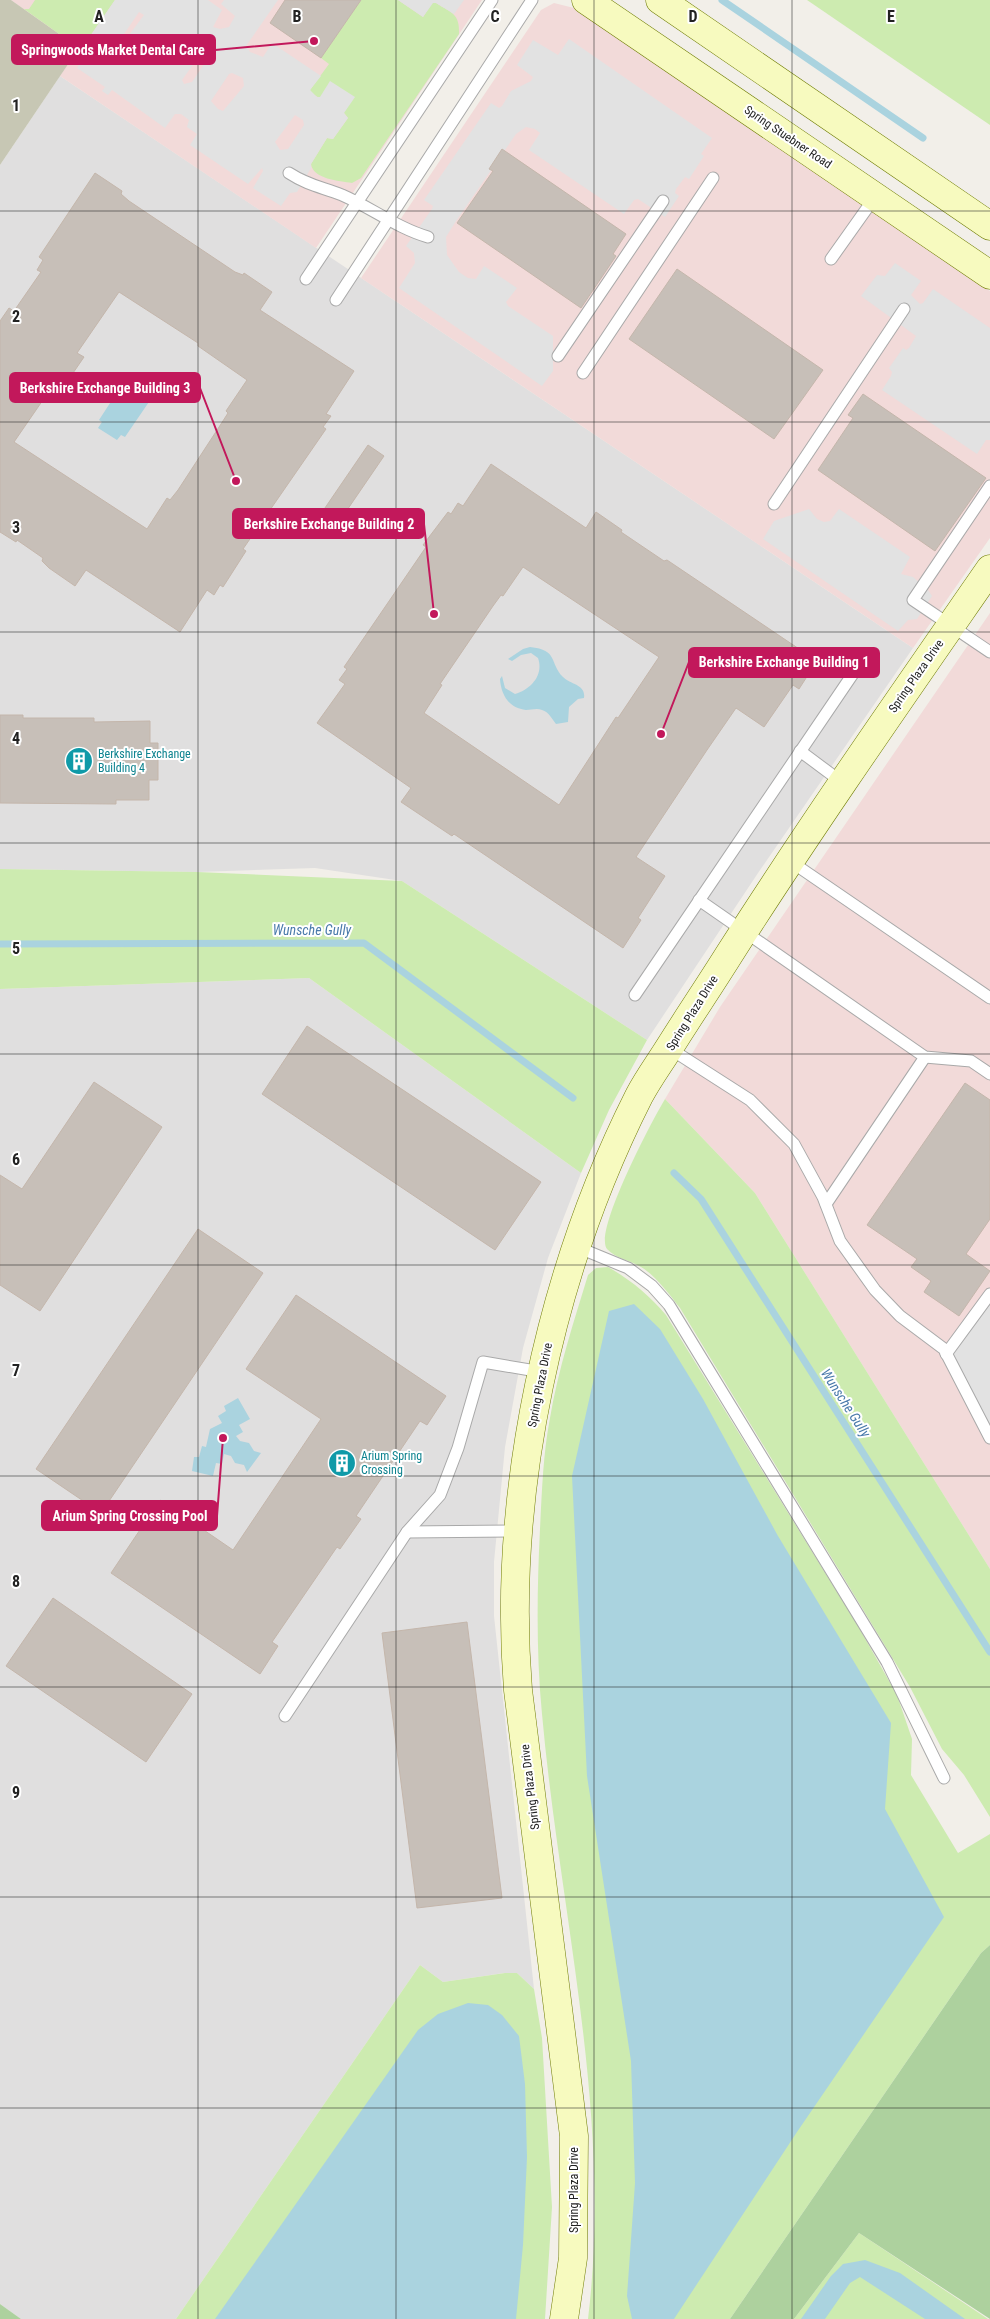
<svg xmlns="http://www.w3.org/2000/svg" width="990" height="2319" font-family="'Roboto Condensed',sans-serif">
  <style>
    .residential { fill: #e0dfdf }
    .commercial { fill: #f2dad9 }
    .construction { fill: #c7c7b4 }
    .grass { fill: #cdebb0 }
    .forest { fill: #add19e }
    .parking { fill: #e2e2e2; fill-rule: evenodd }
    .water { fill: #aad3df }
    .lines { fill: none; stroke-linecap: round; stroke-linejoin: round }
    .stream { stroke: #aad3df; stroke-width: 7 }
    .building { fill: #c7bfb8; stroke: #c4b6ab; fill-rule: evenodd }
    .lane-casing { stroke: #a9a9a9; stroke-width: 13 }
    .secondary-casing { stroke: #707d05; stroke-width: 29 }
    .lane { stroke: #fff; stroke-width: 11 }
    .secondary { stroke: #f7fabf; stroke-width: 28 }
    .grid { fill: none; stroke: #222; stroke-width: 1; stroke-opacity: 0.55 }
    .labels { text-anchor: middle; stroke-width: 4; stroke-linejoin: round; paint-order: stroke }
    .street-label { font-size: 12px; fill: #222; stroke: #fff }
    .culture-label { font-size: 12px; fill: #0d838f; stroke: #fff; text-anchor: start }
    .water-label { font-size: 14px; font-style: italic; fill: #4a7aab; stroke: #fff }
    .grid-label { font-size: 16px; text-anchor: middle; font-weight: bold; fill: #222; stroke: #fff; stroke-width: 4; stroke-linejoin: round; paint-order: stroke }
    .leader { fill: none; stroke: #c2185b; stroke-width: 2 }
    .callout-dot { fill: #c2185b; stroke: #fff; stroke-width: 2 }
    .callout { fill: #c2185b; stroke: #c2185b; stroke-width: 2 }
    .callout-label { font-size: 14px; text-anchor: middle; font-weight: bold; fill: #fff }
  </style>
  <rect width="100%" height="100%" fill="#f2efe9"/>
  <g class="residential">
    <path d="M60 76 913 648 758 873 647 1040 402 881 315 868 197 872 0 869V165Z"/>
    <path d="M309 978 581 1173 548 1258 523 1348 505 1447 494 1562V1616L534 1989 517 1973H504L443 1982 420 1965 176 2319H21L0 2304V989Z"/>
  </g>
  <g class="commercial">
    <path d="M11 0H482L316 248 60 76 78 48Z"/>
    <path d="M554 3 578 9 990 291V538L913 648 361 278 541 10Z"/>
    <path d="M990 613V1569L755 1193 665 1099 720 1007Z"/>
  </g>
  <path class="construction" d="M0 0H11L79 48 0 165Z"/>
  <g class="grass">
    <path d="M35 0H115L84 45 81 44 79 48 24 9H29Z"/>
    <path d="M361 0H398L423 17 432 3H436C452 13 460 14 459 34L361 178 352 183C339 181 313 179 311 164L327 138 333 139 348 118 344 113 311 93 310 90 329 64 321 58Z"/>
    <path d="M807 0H990V125Z"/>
    <path d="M0 869 197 872 402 881 647 1040 609 1110 581 1173 309 978 0 989Z"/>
    <path d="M665 1099 755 1193 990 1569V1817L964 1775 942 1749 910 1687 680 1308C669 1294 656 1276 641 1267 630 1260 616 1259 607 1249 593 1232 653 1119 665 1099Z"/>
    <path d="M608 1267C631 1280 649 1295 666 1315L858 1626 897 1695 912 1739 911 1775 958 1853 990 1834V1945L981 1953 730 2319H588C613 2115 560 1916 542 1714 536 1652 537 1590 540 1529 542 1492 543 1454 550 1418 558 1370 574 1321 588 1275L596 1268Z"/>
    <path d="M420 1965 443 1982 505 1973H517L534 1989 542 2038 552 2207 545 2319H176Z"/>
    <path d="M859 2233 988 2319H794Z"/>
  </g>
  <g class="forest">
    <path d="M990 1945V2319L859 2233 794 2319H730L981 1953Z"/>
    <path d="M0 2304 21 2319H0Z"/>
  </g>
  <g class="parking">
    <path d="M115 0H208L222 10 213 27 220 29 229 27 235 16 221 4 224 0H278L246 46 250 52 263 57 272 43 321 76 310 90 317 97H320L330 81 355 97 344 113 348 118 333 139 327 138 311 164V168L297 192 290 193 281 206 253 188 263 171 262 168 248 184 190 145 197 134 187 127 189 120 181 114H175L165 128 112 90 108 95 102 91 105 87 77 68 85 56 77 50 81 44 84 45ZM139 12 144 15 123 43 120 40ZM202 52 206 54 207 60 192 82 184 84 182 80ZM232 73 243 78 244 86 223 111 218 109 211 101 229 74ZM295 115 303 120 304 125 288 149 280 150 275 142Z"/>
    <path d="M398 0H464L454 14 436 3H433L423 17Z"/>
    <path d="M569 39 712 138 701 154 704 156 689 179 685 177 676 189 675 193 679 196 665 217 638 199 634 200 624 214 529 150 540 133 535 129 526 127 516 134 456 221 446 237 447 255 459 272 468 278 476 279 484 266 517 288 506 302 508 306 553 336V371L542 386 399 288 415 263 414 253 406 246 432 209 433 206 424 200 491 103 499 108 502 106 511 91 531 81 533 77 517 65 533 40 558 55Z"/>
    <path d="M895 263 921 281 911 295 920 304 923 303 933 289 990 328V440H986L977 454 882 390 891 376 892 372 889 368 903 348 906 350 909 348 916 336 861 296 877 275 885 276Z"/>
    <path d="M809 509 817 519 824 522 830 521 839 509 910 557 901 574 913 577 928 590 932 596 917 619 908 620 898 631 763 539 774 521Z"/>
    <path d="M990 1288V1429L944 1349Z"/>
  </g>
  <g class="water">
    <path d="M135 374 153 386 149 393 153 396 125 437 121 435 117 440 98 428 102 422 99 420 127 377 131 380Z"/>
    <path d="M530 647C559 650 549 663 563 677 571 685 586 684 584 698L578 699 569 707 568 722 556 724C552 719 549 712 542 710 537 708 531 710 526 710 508 708 501 694 500 679L502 676 505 688 515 694C531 689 544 675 538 658L531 653 521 655 512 661 508 659 523 649Z"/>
    <path d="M634 1304 660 1329 703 1399 778 1536 891 1723 885 1809 944 1917 797 2132 674 2319H632L627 2296 635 2183 631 2061 587 1776 572 1476 609 1311Z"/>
    <path d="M238 1398 250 1419 239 1425 243 1432 236 1436 240 1441 249 1443 254 1451 261 1453 247 1472 244 1465 235 1463 231 1456 224 1454 222 1464 216 1463 213 1476 192 1471 194 1457H199L202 1446 206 1447 210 1429 222 1423 218 1416 226 1411 224 1406Z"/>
    <path d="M468 2003 488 2005 502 2015 519 2036 525 2084 527 2157 523 2245 516 2319H215L418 2030 438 2014Z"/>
    <path d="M865 2260 900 2273 965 2319H925L860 2277 850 2283 825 2319H801L831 2276 843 2264Z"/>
  </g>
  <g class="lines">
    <g class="stream">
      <path d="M722 0 923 138"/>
      <path d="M0 944 364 943 573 1098"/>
      <path d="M674 1173 701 1199 990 1652"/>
    </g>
  </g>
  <g class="building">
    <path d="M285 0H361L321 58 270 23Z"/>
    <path d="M502 149 626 234 613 254 616 256 581 308 457 223 493 171 489 169Z"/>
    <path d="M95 173 122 191 121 194 129 201 235 272 243 275 244 273 272 292 260 310 354 371 326 414 331 416 323 427 326 429 243 549 246 551 223 587 220 585 214 595 207 590 180 632 86 570 75 586 49 568 42 561 43 558 17 540 16 542 0 532V321L9 308 14 311 41 272 37 270 43 260 39 257ZM119 292 198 343V346L247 380 226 411 228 413 221 424 178 490 170 500 167 498 147 529 14 442 56 381 61 384 68 374 71 376 84 357 77 353Z"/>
    <path d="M677 269 823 370 774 439 629 339Z"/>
    <path d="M863 394 986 478 935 551 818 470 853 418 848 415Z"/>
    <path d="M368 445 384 456 330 535 314 524Z"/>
    <path d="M491 464 586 528 596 512 622 530 621 532 664 561 667 560 817 661 799 689 793 685 764 727 736 708 707 750 636 857 665 876 638 918 641 920 623 948 454 834 452 836 401 802 411 788 317 723 345 684 339 680 347 669 344 667 426 547 423 545 448 512 451 514 458 503 463 506ZM523 567 659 657 618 718 616 717 559 805 424 713 442 685 440 684 493 606 501 595 503 596Z"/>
    <path d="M0 715H23V718H94V722L150 721V743H158V780H149V800H116V804L0 803Z"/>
    <path d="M307 1026 541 1182 495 1250 262 1094Z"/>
    <path d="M94 1082 162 1127 40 1311 0 1285V1175L22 1189Z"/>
    <path d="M965 1083 990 1100V1219L966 1254 990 1271 959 1316 924 1292 931 1281 911 1267 917 1259 867 1225Z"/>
    <path d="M198 1229 263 1273 101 1513 36 1469Z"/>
    <path d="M296 1295 446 1396 427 1425 420 1421 356 1516 361 1519 340 1549 337 1547 272 1642 278 1646 260 1674 111 1573 160 1500 233 1550 321 1419 246 1369Z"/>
    <path d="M53 1598 192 1694 146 1762 6 1666Z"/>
    <path d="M467 1622 502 1898 417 1908 382 1633Z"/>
  </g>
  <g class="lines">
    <g class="lane-casing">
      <g id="lane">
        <path d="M289 173C309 186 322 187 342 195 372 208 397 228 428 237"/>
        <path d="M831 259 875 197"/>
        <path d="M306 279 492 0"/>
        <path d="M336 300 532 0"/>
        <path d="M558 356 663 201"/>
        <path d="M583 373 713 178"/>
        <path d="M990 486 913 600 990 652"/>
        <path d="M774 504 904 309"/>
        <path d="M800 751 843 783"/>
        <path d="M790 861 990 998"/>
        <path d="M699 900 925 1057 971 1061 990 1074"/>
        <path d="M635 995 863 659"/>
        <path d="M669 1048 750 1100 794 1144 823 1197 840 1241 875 1290 900 1316 944 1349 990 1438"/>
        <path d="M826 1204 925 1057"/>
        <path d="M577 1247 628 1268 652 1286 669 1305 887 1662 944 1778"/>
        <path d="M946 1354 990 1294"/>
        <path d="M407 1532 518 1531"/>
        <path d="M285 1716 407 1532 440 1495 458 1448 483 1362 542 1372"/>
      </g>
    </g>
    <g class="secondary-casing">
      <g id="secondary">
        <path d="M586 0 990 275"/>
        <path d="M660 0 990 226"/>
        <path d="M564 2319 573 2258 574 2136 518 1690C502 1493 550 1272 639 1096 648 1079 659 1064 669 1048 689 1016 710 985 730 953 813 823 902 696 990 569"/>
      </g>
    </g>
    <use href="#lane" class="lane"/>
    <use href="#secondary" class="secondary"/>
  </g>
  <path class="grid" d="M198 0V2319M396 0V2319M594 0V2319M792 0V2319M0 211H990M0 422H990M0 632H990M0 843H990M0 1054H990M0 1265H990M0 1476H990M0 1687H990M0 1897H990M0 2108H990"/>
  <defs>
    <g id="building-disc" transform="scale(1.4375)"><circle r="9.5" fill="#0f9aa8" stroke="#fff"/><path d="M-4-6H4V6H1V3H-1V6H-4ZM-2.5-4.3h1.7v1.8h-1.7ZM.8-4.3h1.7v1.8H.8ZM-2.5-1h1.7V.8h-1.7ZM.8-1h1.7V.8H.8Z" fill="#fff"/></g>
  </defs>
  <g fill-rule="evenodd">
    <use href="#building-disc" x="79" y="761"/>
    <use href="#building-disc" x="342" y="1463"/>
  </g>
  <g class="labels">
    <g class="street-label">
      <text transform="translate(788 137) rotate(34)" y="4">Spring Stuebner Road</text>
      <text transform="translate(916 676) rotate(-55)" y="4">Spring Plaza Drive</text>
      <text transform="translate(692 1013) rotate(-58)" y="4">Spring Plaza Drive</text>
      <text transform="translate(540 1385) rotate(-79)" y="4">Spring Plaza Drive</text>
      <text transform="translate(530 1787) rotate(-97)" y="4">Spring Plaza Drive</text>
      <text transform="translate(574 2190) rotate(-90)" y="4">Spring Plaza Drive</text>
    </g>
    <g class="culture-label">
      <text x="98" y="758">Berkshire Exchange<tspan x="98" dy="14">Building 4</tspan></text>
      <text x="361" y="1460">Arium Spring<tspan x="361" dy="14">Crossing</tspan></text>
    </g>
    <g class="water-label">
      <text x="312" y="935">Wunsche Gully</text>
      <text transform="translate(846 1403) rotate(57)" y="5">Wunsche Gully</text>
    </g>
  </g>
  <g class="grid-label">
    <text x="99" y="22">A</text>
    <text x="297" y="22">B</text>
    <text x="495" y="22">C</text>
    <text x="693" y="22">D</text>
    <text x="891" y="22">E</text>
    <text x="16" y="111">1</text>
    <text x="16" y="322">2</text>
    <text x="16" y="533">3</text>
    <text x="16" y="744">4</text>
    <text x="16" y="954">5</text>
    <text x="16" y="1165">6</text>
    <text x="16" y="1376">7</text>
    <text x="16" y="1587">8</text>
    <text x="16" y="1798">9</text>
  </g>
  <path class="leader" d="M314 41L215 50M236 481L200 388M434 614L424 524M661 734L689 662M223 1438L217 1516"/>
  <g class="callout-dot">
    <circle cx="314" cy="41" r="5"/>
    <circle cx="236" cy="481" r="5"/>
    <circle cx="434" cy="614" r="5"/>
    <circle cx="661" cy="734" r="5"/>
    <circle cx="223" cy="1438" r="5"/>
  </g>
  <g class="callout">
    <rect x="12" y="35" width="203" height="29" rx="5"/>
    <rect x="10" y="373" width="190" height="29" rx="5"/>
    <rect x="233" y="509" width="191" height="29" rx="5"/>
    <rect x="689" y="648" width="190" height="29" rx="5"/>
    <rect x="42" y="1501" width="175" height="29" rx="5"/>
  </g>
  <g class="callout-label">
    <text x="113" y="55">Springwoods Market Dental Care</text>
    <text x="105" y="393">Berkshire Exchange Building 3</text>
    <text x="329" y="529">Berkshire Exchange Building 2</text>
    <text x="784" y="667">Berkshire Exchange Building 1</text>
    <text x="130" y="1521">Arium Spring Crossing Pool</text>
  </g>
</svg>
